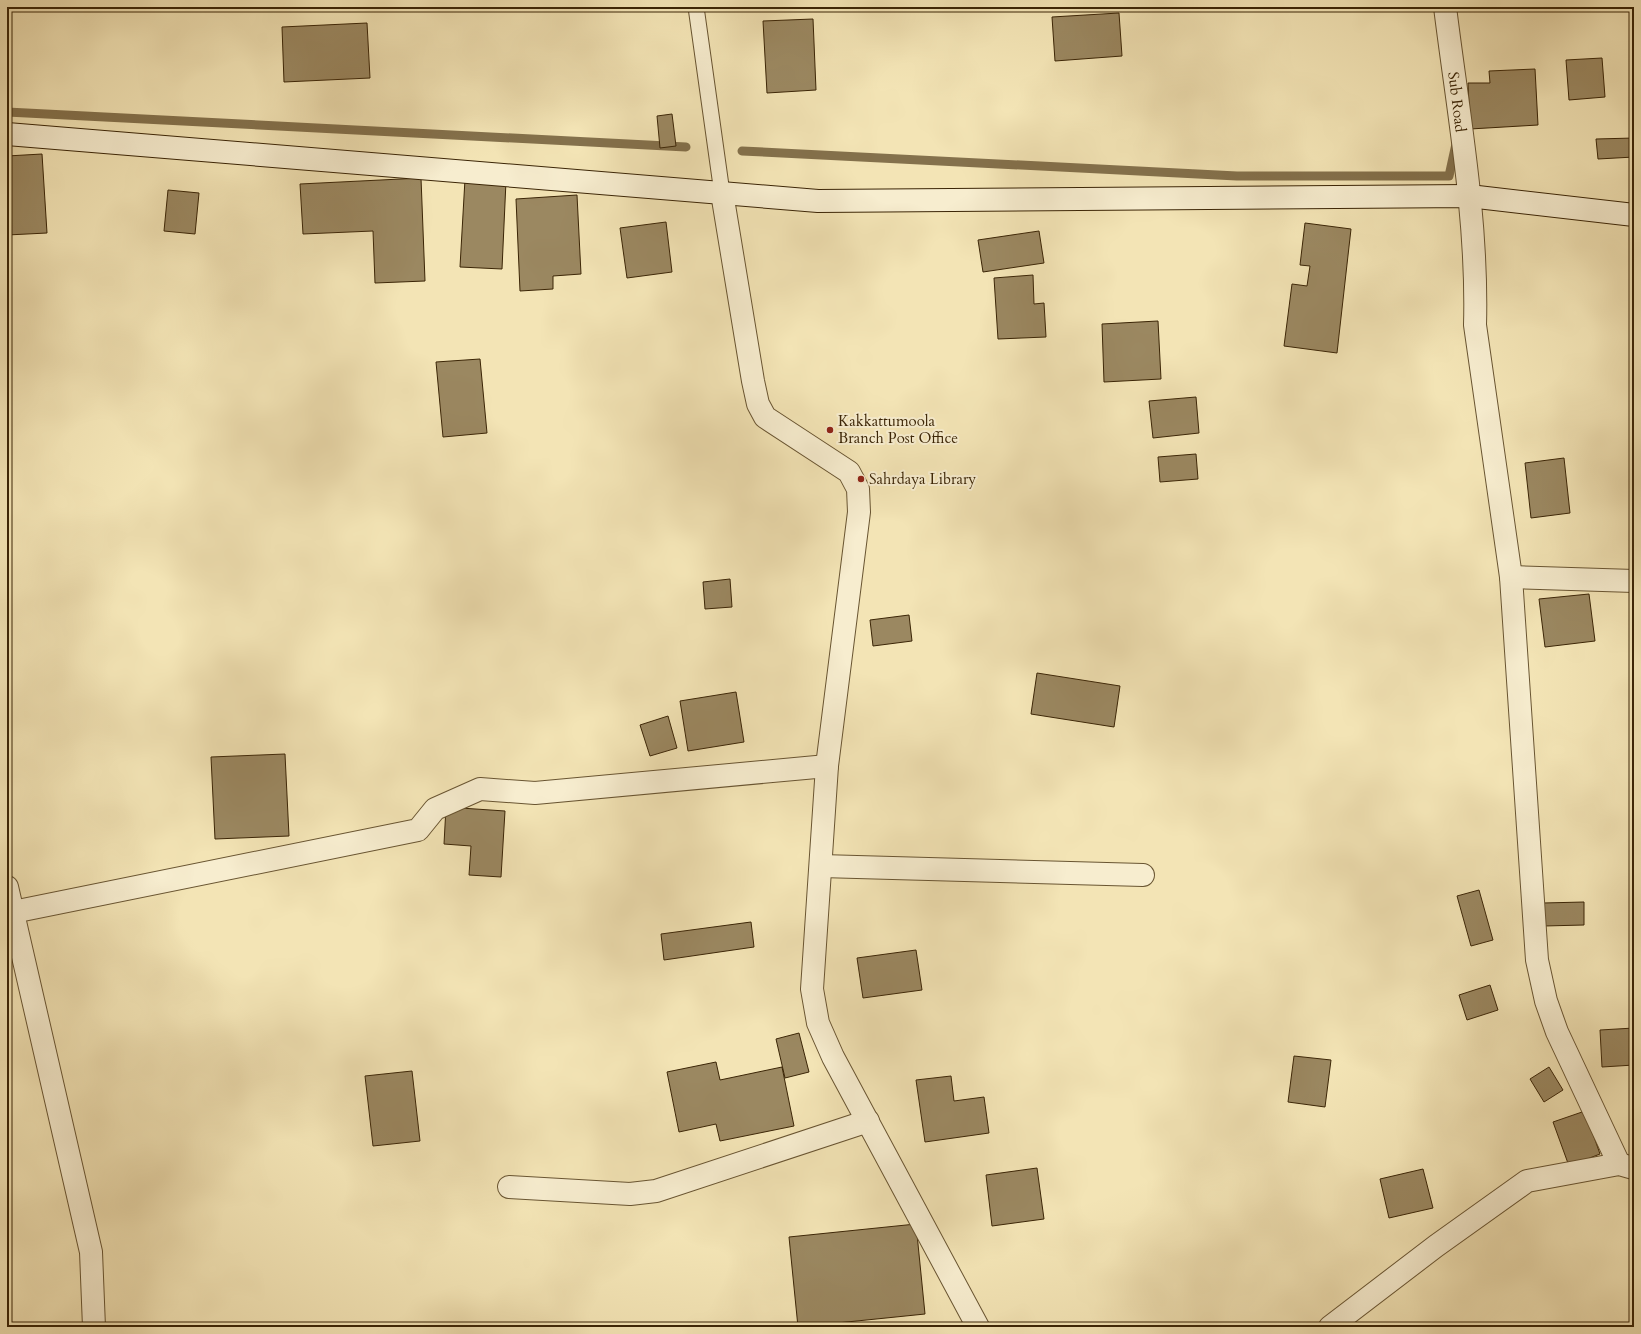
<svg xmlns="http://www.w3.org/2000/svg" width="1641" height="1334" font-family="Cardo,serif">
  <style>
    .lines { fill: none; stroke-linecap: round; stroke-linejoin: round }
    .stream { stroke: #84714c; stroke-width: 9 }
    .building { fill: #9b8861; stroke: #3b2506 }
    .service-casing { stroke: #695532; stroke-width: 17 }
    .minor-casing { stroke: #695532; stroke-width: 24 }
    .secondary-casing { stroke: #3b2506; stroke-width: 24 }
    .service { stroke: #f7edcf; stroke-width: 15 }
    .minor { stroke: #f7edcf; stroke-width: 22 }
    .secondary { stroke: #f7edcf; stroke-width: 22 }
    .poi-dot { fill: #8f2418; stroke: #f7edcf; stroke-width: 1.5 }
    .labels { text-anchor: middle; stroke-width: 4; stroke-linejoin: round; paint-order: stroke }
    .street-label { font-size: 15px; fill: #3b2506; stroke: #f7edcf }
    .poi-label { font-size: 15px; fill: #3b2506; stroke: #f7edcf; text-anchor: start }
  </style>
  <rect width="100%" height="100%" fill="#f3e4b5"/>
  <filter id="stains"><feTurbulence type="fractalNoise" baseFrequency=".005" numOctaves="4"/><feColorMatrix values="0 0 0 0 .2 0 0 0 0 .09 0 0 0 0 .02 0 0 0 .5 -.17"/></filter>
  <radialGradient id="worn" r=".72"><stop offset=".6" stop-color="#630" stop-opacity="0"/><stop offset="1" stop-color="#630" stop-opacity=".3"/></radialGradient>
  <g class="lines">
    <g class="stream">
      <path d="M7 112 686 147"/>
      <path d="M742 151 1237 176H1449L1456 144"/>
    </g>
  </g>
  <g class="building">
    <path d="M1119 13 1122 56 1055 61 1052 17Z"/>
    <path d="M813 19 816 90 767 93 763 21Z"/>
    <path d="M367 23 370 78 284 82 282 27Z"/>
    <path d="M1602 58 1605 97 1569 100 1566 60Z"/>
    <path d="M1535 69 1538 125 1470 129 1468 83H1490L1489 71Z"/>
    <path d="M672 114 676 146 660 148 657 116Z"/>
    <path d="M1634 138V157L1598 159 1596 139Z"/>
    <path d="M42 154 47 233 7 235V156Z"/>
    <path d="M421 178 425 281 375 283 373 231 303 234 300 184Z"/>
    <path d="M465 179 506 181 502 269 460 267Z"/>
    <path d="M168 190 199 193 195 234 164 231Z"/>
    <path d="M577 195 581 274 553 276V289L520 291 516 199Z"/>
    <path d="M666 222 672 272 627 278 620 228Z"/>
    <path d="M1305 223 1351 229 1337 353 1284 346 1292 284 1307 286 1310 266 1300 265Z"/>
    <path d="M1039 231 1044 263 983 272 978 240Z"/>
    <path d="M1033 275 1034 304 1044 303 1046 337 998 339 994 278Z"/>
    <path d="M1158 321 1161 379 1104 382 1102 324Z"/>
    <path d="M480 359 487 433 443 437 436 362Z"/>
    <path d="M1196 397 1199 433 1153 438 1149 401Z"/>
    <path d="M1196 454 1198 479 1160 482 1158 457Z"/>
    <path d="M1564 458 1570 513 1531 518 1525 463Z"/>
    <path d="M730 579 732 607 705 609 703 582Z"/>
    <path d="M1589 594 1595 641 1545 647 1539 599Z"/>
    <path d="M909 615 912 641 873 646 870 620Z"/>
    <path d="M1037 673 1120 686 1114 727 1031 714Z"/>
    <path d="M736 692 744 742 688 751 680 701Z"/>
    <path d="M668 716 677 748 650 756 640 725Z"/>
    <path d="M285 754 289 836 215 839 211 757Z"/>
    <path d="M446 807 505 811 501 877 469 875 471 846 444 844Z"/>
    <path d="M1479 890 1493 940 1471 946 1457 896Z"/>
    <path d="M1584 902V925L1544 926 1543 903Z"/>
    <path d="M751 922 754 947 664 960 661 934Z"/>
    <path d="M916 950 922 990 863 998 857 958Z"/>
    <path d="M1490 985 1498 1010 1467 1020 1459 995Z"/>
    <path d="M1634 1028V1065L1602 1067 1600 1030Z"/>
    <path d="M799 1033 809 1072 785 1078 776 1039Z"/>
    <path d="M1294 1056 1331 1060 1325 1107 1288 1102Z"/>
    <path d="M716 1062 720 1080 782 1067 794 1126 720 1141 716 1124 679 1132 667 1072Z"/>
    <path d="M1549 1067 1563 1090 1544 1102 1530 1079Z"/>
    <path d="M412 1071 420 1141 373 1146 365 1076Z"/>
    <path d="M951 1076 954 1101 984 1097 989 1133 925 1142 916 1080Z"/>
    <path d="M1585 1111 1600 1154 1569 1166 1553 1122Z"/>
    <path d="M1037 1168 1044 1219 992 1226 986 1175Z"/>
    <path d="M1423 1169 1433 1208 1389 1218 1380 1179Z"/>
    <path d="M916 1224 925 1314 798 1327 789 1237Z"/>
  </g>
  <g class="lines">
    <g class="service-casing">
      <path id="service" d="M696 7 722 193"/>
    </g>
    <g class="minor-casing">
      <g id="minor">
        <path d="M1445 7C1458 112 1478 219 1475 325L1511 577 1537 960 1546 1001 1557 1032 1619 1164"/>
        <path d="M722 193 753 381 758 404 765 417 849 472 858 489 859 512 827 766 812 989 818 1023 833 1057 978 1327"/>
        <path d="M1511 577 1634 581"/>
        <path d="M821 866 1143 875"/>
        <path d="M7 887 91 1252 94 1327"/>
        <path d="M13 912 418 830 435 809 480 789 535 793 827 766"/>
        <path d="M509 1187 630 1194 656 1191 868 1121"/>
        <path d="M1330 1327 1436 1246 1527 1181 1619 1164 1633 1168"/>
      </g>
    </g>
    <g class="secondary-casing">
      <path id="secondary" d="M7 134 818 201 1469 196 1634 215"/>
    </g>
    <use href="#service" class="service"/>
    <use href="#minor" class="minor"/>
    <use href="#secondary" class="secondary"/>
  </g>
  <g class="poi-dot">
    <circle cx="830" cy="430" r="4"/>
    <circle cx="861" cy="479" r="4"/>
  </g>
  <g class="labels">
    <g class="street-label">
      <text transform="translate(1457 102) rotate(83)" y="5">Sub Road</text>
    </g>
    <g class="poi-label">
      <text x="838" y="426">Kakkattumoola<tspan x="838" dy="17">Branch Post Office</tspan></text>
      <text x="869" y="484">Sahrdaya Library</text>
    </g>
  </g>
  <rect width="1641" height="1334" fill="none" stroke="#f3e4b5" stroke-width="24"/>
  <rect x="8" y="8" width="1625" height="1318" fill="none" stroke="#3b2506" stroke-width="2"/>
  <rect x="12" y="12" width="1617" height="1310" fill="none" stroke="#3b2506"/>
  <rect width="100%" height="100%" filter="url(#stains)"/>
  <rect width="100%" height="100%" fill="url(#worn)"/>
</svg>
